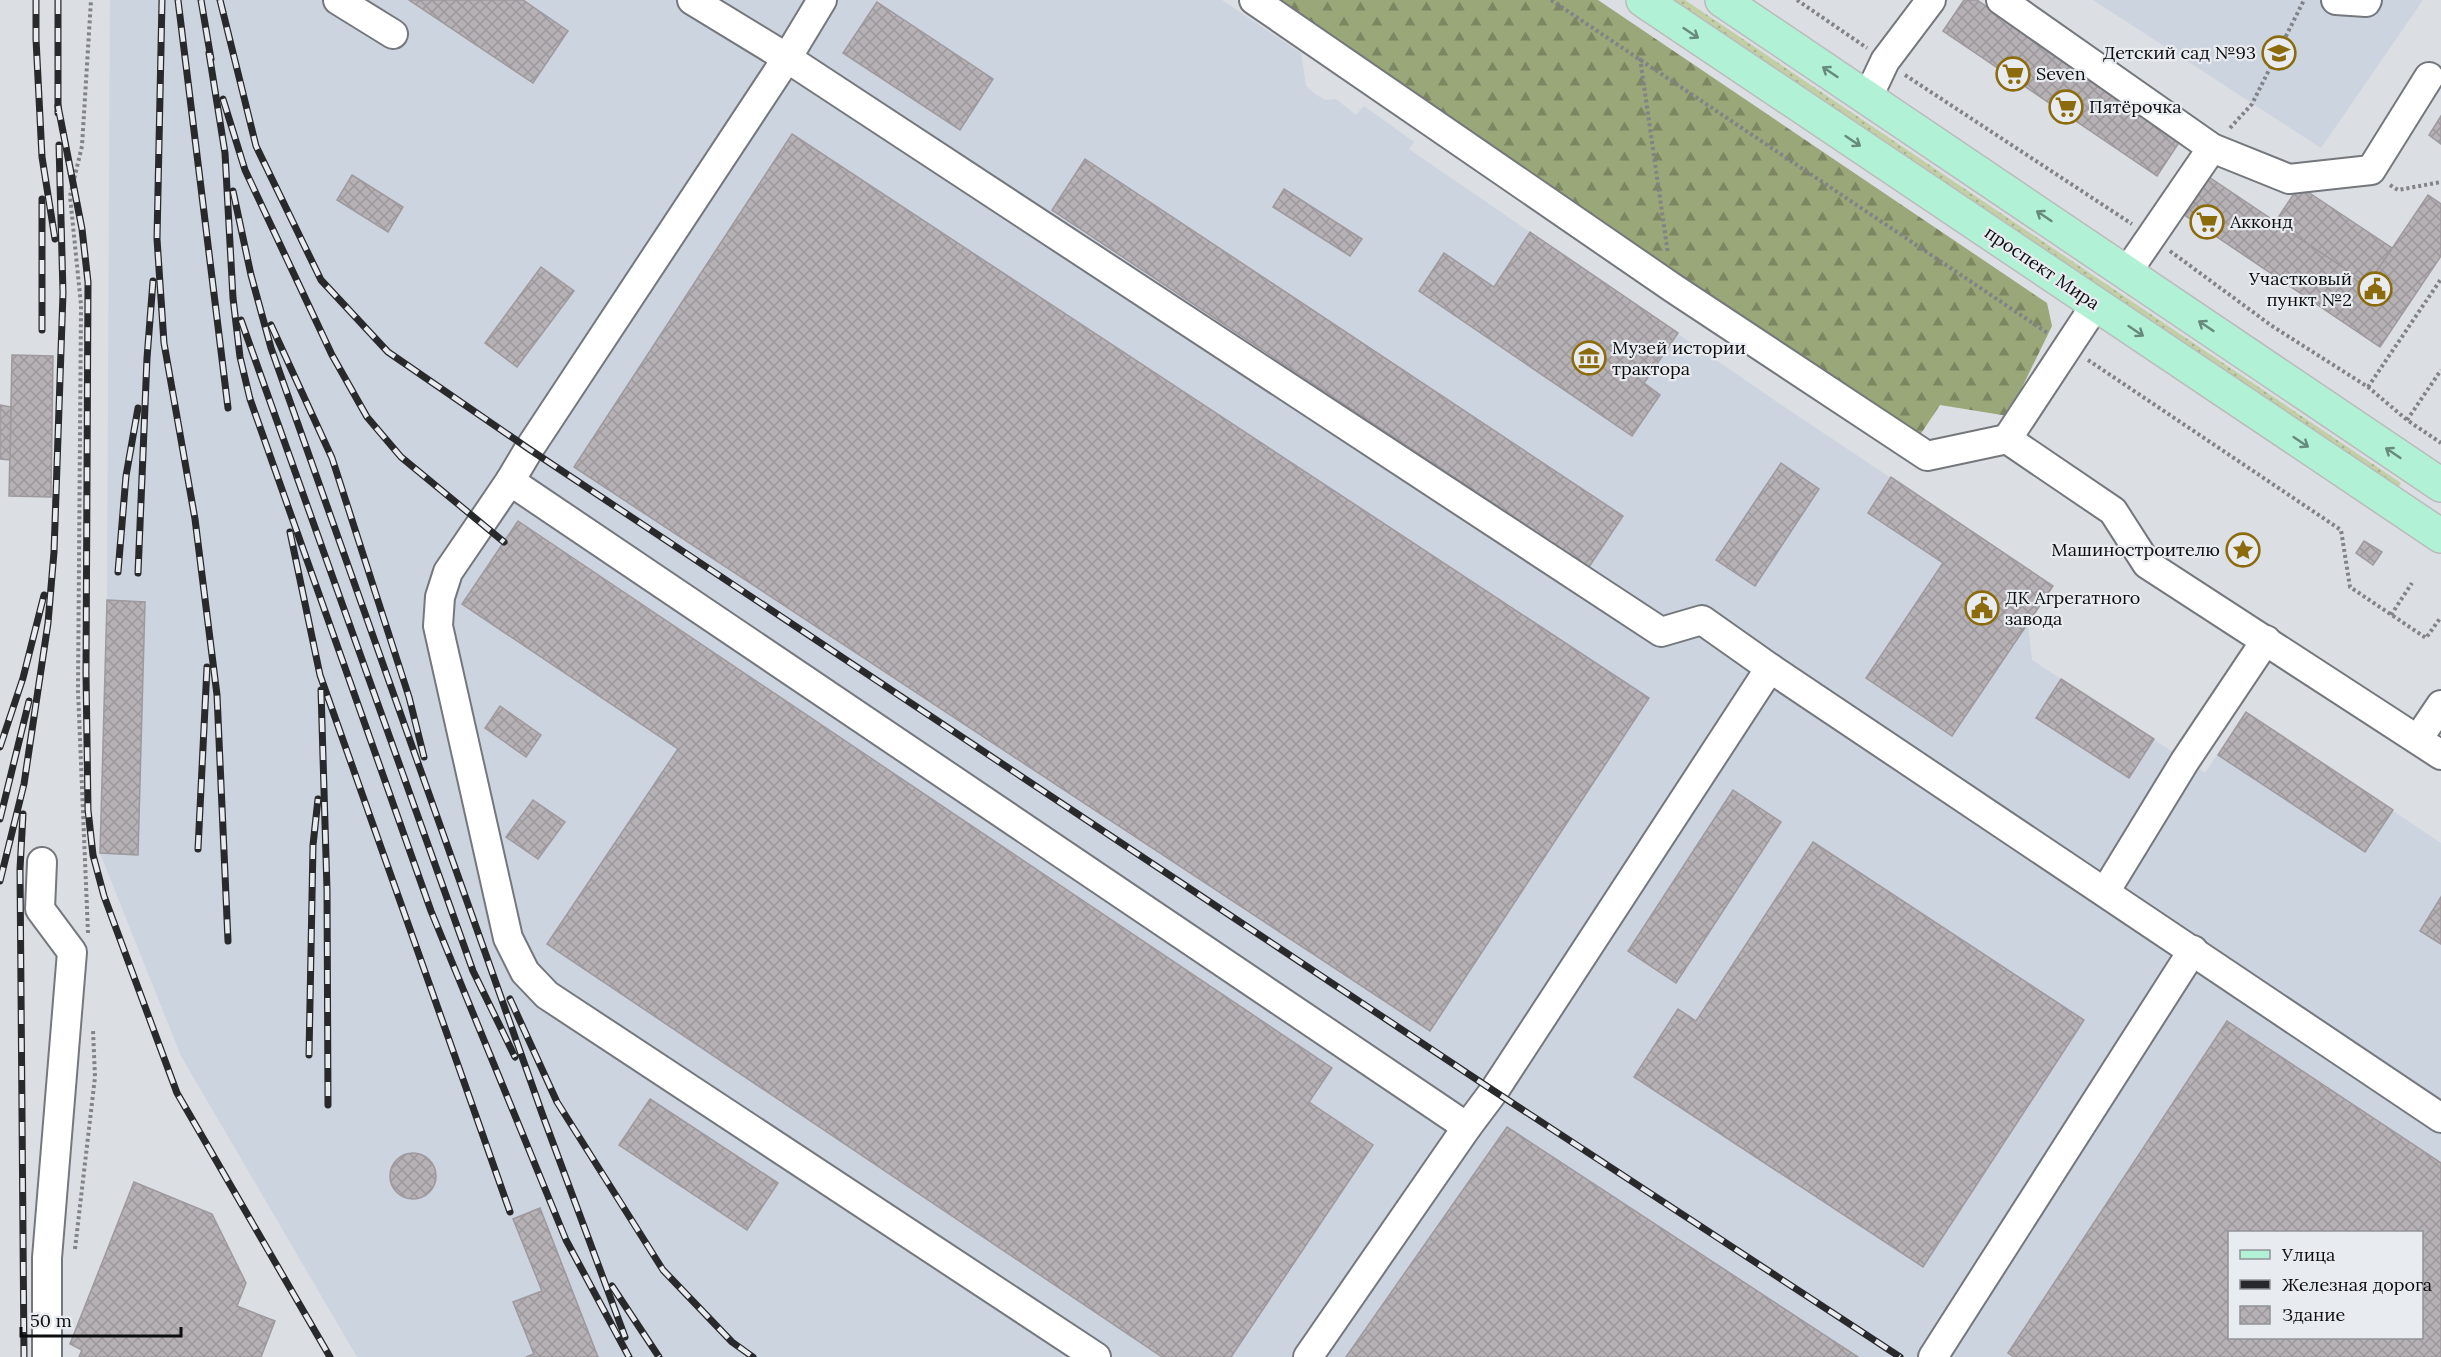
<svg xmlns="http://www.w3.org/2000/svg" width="2441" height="1357" font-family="Lora,serif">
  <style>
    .built { fill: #ccd4df; fill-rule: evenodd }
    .grass { fill: url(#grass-dots) }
    .forest { fill: url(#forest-firs) }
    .building { fill: url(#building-cross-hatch); stroke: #9e999c; stroke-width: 1.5; fill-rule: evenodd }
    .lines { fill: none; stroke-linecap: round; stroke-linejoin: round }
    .minor-casing { stroke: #74777c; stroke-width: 32 }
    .major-casing { stroke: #bbbbbc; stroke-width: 36 }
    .path { stroke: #818387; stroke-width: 4; stroke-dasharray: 3 3; stroke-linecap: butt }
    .minor { stroke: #fff; stroke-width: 28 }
    .major { stroke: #b1f1d5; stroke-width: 33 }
    .rail-casing { stroke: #28292b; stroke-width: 7 }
    .rail { stroke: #e8ecf0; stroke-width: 4.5; stroke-dasharray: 14; stroke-linecap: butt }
    .oneway { stroke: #678a7c }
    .labels { text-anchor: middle; stroke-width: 4.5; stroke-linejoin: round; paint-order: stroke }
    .poi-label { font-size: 18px; fill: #0c0d0f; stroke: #e8ecf0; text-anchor: start }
    .street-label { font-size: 18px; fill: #0c0d0f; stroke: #e8ecf0 }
  </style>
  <defs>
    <pattern id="grass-dots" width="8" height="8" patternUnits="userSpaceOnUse" patternTransform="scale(1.5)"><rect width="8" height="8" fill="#c2cfa4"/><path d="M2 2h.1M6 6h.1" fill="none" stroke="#a6b18c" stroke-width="1.8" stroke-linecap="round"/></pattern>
    <pattern id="forest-firs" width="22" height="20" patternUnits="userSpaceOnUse" patternTransform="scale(1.5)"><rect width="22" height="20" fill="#9aa778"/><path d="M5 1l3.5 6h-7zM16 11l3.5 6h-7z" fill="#7c8661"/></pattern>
    <pattern id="building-cross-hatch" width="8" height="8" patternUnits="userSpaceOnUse" patternTransform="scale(1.5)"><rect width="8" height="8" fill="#b6b1b4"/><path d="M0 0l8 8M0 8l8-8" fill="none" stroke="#9b979a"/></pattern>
  </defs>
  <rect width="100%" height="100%" fill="#dbdee3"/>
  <g class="built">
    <path d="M110 0H1222L1301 53 1306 86 1315 94 1325 100 1336 99 1356 115 1364 106 1414 142 1409 149 1783 406 2053 586 2028 623 2032 660 2205 773 2246 712 2441 843V1357H357L181 1056 100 853 107 600ZM2230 1232H2422V1338H2230Z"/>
    <path d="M2093 0H2423L2321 148Z"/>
  </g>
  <path class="grass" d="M1669 0H1685L2401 483 2396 491Z"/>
  <path class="forest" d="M1261 0H1598L2047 303 2052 326 2008 416 1940 405 1920 435Z"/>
  <g class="building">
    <path d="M409 0H523L568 31 533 83Z"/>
    <path d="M1964 0H1977L2182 138 2157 176 1943 31Z"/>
    <path d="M877 2 993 79 960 130 843 53Z"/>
    <path d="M2441 116V144L2429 135Z"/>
    <path d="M792 134 1649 698 1430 1031 574 467Z"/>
    <path d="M1085 159 1623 516 1589 567 1052 210Z"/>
    <path d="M352 175 403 207 388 232 337 200Z"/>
    <path d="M2206 175 2368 284 2428 195 2441 204V256L2380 347 2180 212Z"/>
    <path d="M2299 186 2392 248 2368 284 2275 222Z"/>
    <path d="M1284 189 1362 239 1350 256 1273 207Z"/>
    <path d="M1530 232 1678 333 1644 383 1660 395 1632 436 1419 291 1444 253 1494 287Z"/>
    <path d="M541 267 574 291 517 367 485 343Z"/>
    <path d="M12 355 53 356 51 497 9 496Z"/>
    <path d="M0 405 11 407 10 460 0 459Z"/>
    <path d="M1781 463 1819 489 1755 586 1716 560Z"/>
    <path d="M1891 477 2053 586 1952 736 1866 678 1943 563 1868 513Z"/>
    <path d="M518 521 1332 1068 1309 1102 1373 1145 1231 1357H1162L547 944 678 749 462 604Z"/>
    <path d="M2364 541 2382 552 2373 565 2356 553Z"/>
    <path d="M107 600 145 602 138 855 100 853Z"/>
    <path d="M2061 679 2154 739 2129 778 2036 718Z"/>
    <path d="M500 706 541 735 526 757 485 728Z"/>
    <path d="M2246 712 2393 810 2365 852 2218 755Z"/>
    <path d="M1733 790 1781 822 1676 983 1628 951Z"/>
    <path d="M533 800 565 822 538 859 506 837Z"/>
    <path d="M1813 842 2084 1020 1923 1267 1634 1077 1678 1009 1696 1021Z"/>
    <path d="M2441 897V944L2420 931Z"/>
    <path d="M2227 1021 2441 1163V1357H2014L2008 1353ZM2230 1232H2422V1338H2230Z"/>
    <path d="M650 1099 778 1183 747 1230 619 1145Z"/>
    <path d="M1507 1127 1858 1357H1346Z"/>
    <circle cx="413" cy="1176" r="23"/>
    <path d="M134 1182 212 1214 246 1283 237 1306 275 1321 261 1357H79L82 1350 70 1344Z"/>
    <path d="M540 1208 598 1357H526L534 1354 513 1302 542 1291 513 1219Z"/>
  </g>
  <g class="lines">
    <g class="minor-casing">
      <g id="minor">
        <path d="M338 0 393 34"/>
        <path d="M692 0 787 58 529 449 510 481 1467 1127 1494 1091 1770 668"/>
        <path d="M822 0 787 58 1661 632 1702 620 1770 668 2441 1118"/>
        <path d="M1254 0 1673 288 1927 456 2007 439"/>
        <path d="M2001 0 2212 148 2289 179 2371 170 2429 77"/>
        <path d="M2336 0 2366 2 2367 0"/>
        <path d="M1868 97 1885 61 1931 0"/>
        <path d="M2127 272 2212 148"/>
        <path d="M2096 304 2007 439 2113 511 2147 564 2441 755"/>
        <path d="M510 481 448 572 440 597 438 626 508 938 525 972 547 995 1096 1357"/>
        <path d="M2418 739 2441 705"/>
        <path d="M42 862 40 909 72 952 47 1258V1357"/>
        <path d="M2105 892 2185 761 2266 640"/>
        <path d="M1308 1357 1467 1127"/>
        <path d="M1933 1357 2193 950"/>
      </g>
    </g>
    <g class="major-casing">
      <g id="major">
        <path d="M1643 0 2441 536"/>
        <path d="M1722 0 2441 485"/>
      </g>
    </g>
    <g class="path">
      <path d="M1551 0 2049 334"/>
      <path d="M1797 0 1867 48"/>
      <path d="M1640 58 1668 254"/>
      <path d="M1905 75 2132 224"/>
      <path d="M2230 128 2252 104 2304 0"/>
      <path d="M2390 185 2398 190 2441 182"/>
      <path d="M2170 251 2272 326 2368 387 2407 420 2441 443"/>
      <path d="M2088 360 2341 530 2350 587 2426 638 2441 617"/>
      <path d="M2368 387 2441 279"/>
      <path d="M2407 420 2441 370"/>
      <path d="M2391 615 2412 583"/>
      <path d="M88 933 78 691 81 305 70 196 82 146 91 0"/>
      <path d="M75 1249 95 1077 93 1030"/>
    </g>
    <use href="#minor" class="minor"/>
    <use href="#major" class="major"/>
    <g class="rail-casing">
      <g id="rail">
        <path d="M36 0V39L42 157 55 239"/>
        <path d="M58 0V113"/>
        <path d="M162 0 157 239 164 343 195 519 217 695 228 941"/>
        <path d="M178 0 228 408"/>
        <path d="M201 0 211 59"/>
        <path d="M220 0 256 146 321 280 388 352 529 449 1494 1091 1900 1357"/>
        <path d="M209 53 225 153 233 298 240 357 250 399 431 911 566 1240 629 1357"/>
        <path d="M223 99 245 170 332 355 367 417 401 457 504 542"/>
        <path d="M58 106 82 229 88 282 86 673 88 810 93 855 104 896 177 1093 330 1357"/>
        <path d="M233 191 251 275 271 348 543 1116 625 1337"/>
        <path d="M241 320 473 971 515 1057"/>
        <path d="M271 325 332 458 409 697 424 757"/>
        <path d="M42 330V199"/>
        <path d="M290 532 320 675 510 1212"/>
        <path d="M118 572 126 476 138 408"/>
        <path d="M138 573 147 358 153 281"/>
        <path d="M321 690 327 890 328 1105"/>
        <path d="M0 747 23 678 44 595"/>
        <path d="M23 814 20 869 24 1357"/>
        <path d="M0 819 29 701"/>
        <path d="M198 849 207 667"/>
        <path d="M0 881 24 784 48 623 54 552 63 293 59 145"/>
        <path d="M510 999 557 1102 663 1270 732 1342 753 1357"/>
        <path d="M309 1055 313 845 318 799"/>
        <path d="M612 1286 659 1357"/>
      </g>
    </g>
    <use href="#rail" class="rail"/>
  </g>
  <defs><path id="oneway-shaft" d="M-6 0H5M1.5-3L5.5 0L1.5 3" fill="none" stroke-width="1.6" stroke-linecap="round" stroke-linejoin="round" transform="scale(1.5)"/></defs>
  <g class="oneway">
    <use href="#oneway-shaft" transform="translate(1691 33) rotate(34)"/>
    <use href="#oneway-shaft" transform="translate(1830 72) rotate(-146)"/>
    <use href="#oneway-shaft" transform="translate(1853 141) rotate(34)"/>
    <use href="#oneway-shaft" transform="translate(2044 216) rotate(-146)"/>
    <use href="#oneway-shaft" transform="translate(2206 326) rotate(-146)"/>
    <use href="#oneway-shaft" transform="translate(2136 331) rotate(34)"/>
    <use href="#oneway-shaft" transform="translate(2301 442) rotate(34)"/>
    <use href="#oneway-shaft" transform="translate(2393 453) rotate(-146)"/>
  </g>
  <defs>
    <g id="school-ring" transform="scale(1.725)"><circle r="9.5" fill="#e8ecf0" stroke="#8b6b0c" stroke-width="1.5"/><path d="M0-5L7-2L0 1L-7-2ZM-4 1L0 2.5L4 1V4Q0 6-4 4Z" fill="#8b6b0c"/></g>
    <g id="supermarket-ring" transform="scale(1.725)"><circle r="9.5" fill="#e8ecf0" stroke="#8b6b0c" stroke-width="1.5"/><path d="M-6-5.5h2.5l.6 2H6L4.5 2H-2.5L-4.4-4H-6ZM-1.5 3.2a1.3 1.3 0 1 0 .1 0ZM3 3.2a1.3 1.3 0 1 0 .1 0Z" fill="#8b6b0c"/></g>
    <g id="civic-ring" transform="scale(1.725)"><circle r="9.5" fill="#e8ecf0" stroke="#8b6b0c" stroke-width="1.5"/><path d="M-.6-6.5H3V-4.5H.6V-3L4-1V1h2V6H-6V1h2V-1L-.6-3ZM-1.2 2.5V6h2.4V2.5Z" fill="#8b6b0c"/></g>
    <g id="museum-ring" transform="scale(1.725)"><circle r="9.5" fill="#e8ecf0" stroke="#8b6b0c" stroke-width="1.5"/><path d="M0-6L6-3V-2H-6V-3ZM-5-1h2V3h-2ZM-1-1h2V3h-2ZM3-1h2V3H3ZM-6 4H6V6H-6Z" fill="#8b6b0c"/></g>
    <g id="sight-ring" transform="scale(1.725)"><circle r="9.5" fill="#e8ecf0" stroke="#8b6b0c" stroke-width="1.5"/><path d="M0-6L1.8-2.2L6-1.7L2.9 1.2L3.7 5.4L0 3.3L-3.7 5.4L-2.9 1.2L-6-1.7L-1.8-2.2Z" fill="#8b6b0c"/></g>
  </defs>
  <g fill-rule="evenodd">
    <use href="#school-ring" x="2279" y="53"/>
    <use href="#supermarket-ring" x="2013" y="74"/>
    <use href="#supermarket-ring" x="2066" y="107"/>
    <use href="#supermarket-ring" x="2207" y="222"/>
    <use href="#civic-ring" x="2375" y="289"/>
    <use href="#museum-ring" x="1589" y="358"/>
    <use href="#sight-ring" x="2243" y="550"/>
    <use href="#civic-ring" x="1982" y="608"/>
  </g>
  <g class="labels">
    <g class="poi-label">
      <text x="2256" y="59" text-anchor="end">Детский сад №93</text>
      <text x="2036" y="80">Seven</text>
      <text x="2089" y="113">Пятёрочка</text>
      <text x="2230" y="228">Акконд</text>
      <text x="2352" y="285" text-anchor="end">Участковый<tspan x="2352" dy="21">пункт №2</tspan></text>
      <text x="1612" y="354">Музей истории<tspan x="1612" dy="21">трактора</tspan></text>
      <text x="2220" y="556" text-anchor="end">Машиностроителю</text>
      <text x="2005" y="604">ДК Агрегатного<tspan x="2005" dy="21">завода</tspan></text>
    </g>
    <g class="street-label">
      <text transform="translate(2042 268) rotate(34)" y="6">проспект Мира</text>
    </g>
  </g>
  <rect x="2228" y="1231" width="195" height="108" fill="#e8ecf0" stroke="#909396" stroke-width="1.5"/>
  <rect x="2240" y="1250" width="30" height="9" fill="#b1f1d5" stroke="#909396" stroke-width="1.5"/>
  <text x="2282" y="1261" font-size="18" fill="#0c0d0f">Улица</text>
  <rect x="2240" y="1280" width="30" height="9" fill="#28292b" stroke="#909396" stroke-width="1.5"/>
  <text x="2282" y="1291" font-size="18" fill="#0c0d0f">Железная дорога</text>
  <rect x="2240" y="1306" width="30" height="18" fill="url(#building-cross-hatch)" stroke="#909396" stroke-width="1.5"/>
  <text x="2282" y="1321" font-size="18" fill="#0c0d0f">Здание</text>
  <path d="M21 1327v9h160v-9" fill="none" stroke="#0c0d0f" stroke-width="3"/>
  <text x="30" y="1327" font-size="18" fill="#0c0d0f" stroke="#e8ecf0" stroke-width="4.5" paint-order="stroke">50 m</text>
</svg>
